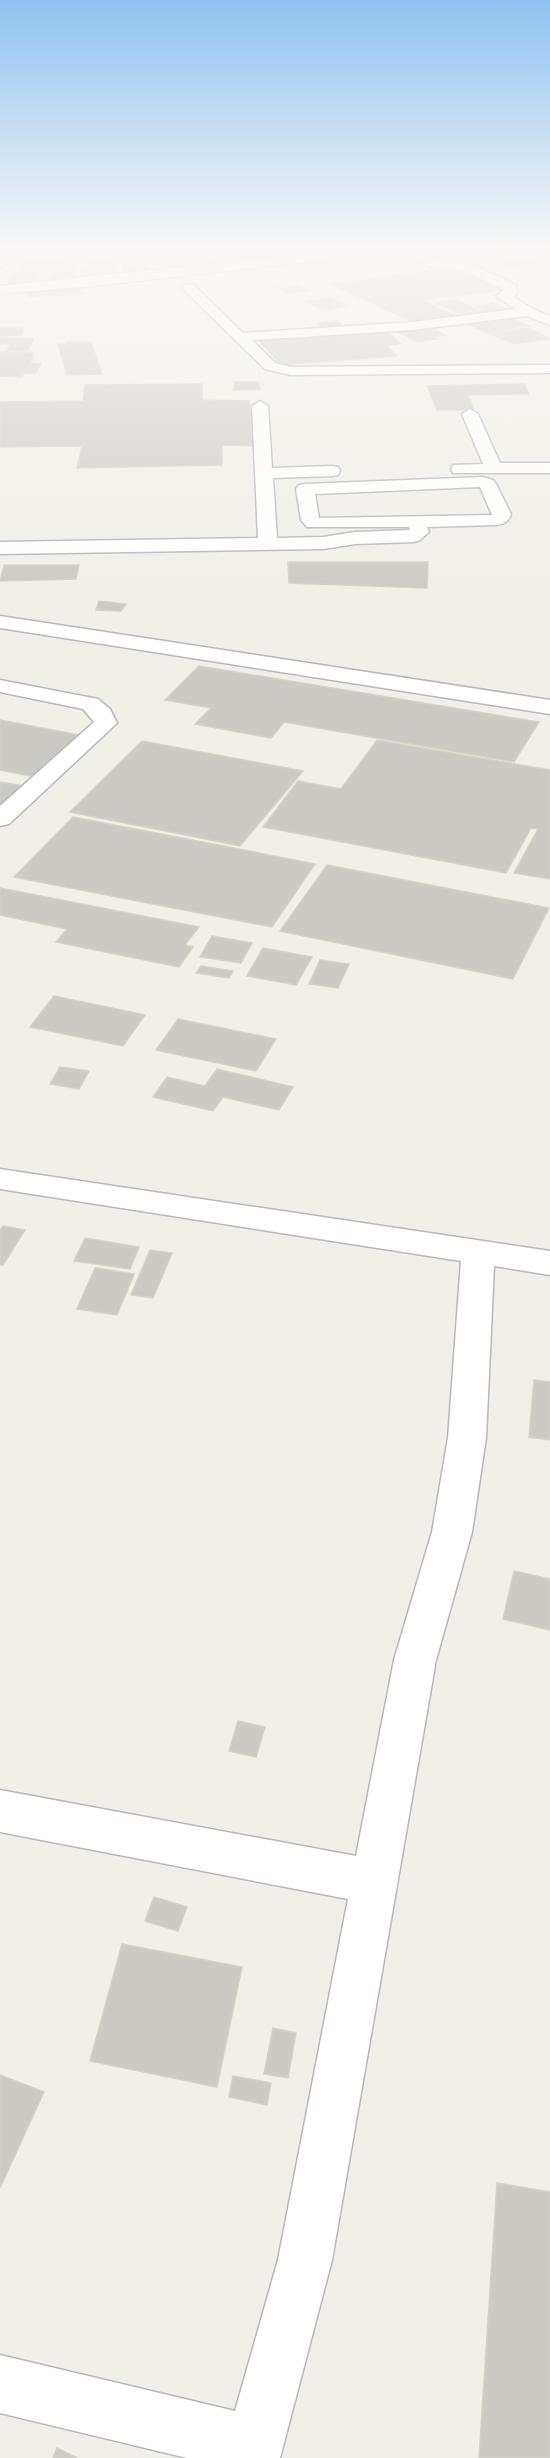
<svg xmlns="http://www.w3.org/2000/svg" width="550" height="2458" font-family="Roboto,sans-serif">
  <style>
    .building { fill: #cccac5; stroke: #d6d1c6; stroke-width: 1.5 }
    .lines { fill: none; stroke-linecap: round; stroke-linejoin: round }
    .minor-casing { stroke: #b5b8bc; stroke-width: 3 }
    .minor { fill: #fff; fill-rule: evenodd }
  </style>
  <rect width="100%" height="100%" fill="#f1efe8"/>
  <g class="building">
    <path d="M171 248H205L215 249 208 255 166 252Z"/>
    <path d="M459 248H499L503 250 469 254Z"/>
    <path d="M131 249 147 250 144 255 123 254Z"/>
    <path d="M70 250 92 251 84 258 62 257Z"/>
    <path d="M273 250 280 258 257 259 254 251Z"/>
    <path d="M226 252H250L254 260H233Z"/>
    <path d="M164 254 204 256 199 262 159 261Z"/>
    <path d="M496 254 505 259 489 260 480 255Z"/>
    <path d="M121 256 147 257 145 262 118 261Z"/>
    <path d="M528 258 540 263 506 267 495 262Z"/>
    <path d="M24 262 78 263 73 270 19 269Z"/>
    <path d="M91 262 117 263 112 270 86 269Z"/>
    <path d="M124 264H148L145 272H121Z"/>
    <path d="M454 267 501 290 422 300 456 316 413 322 330 284Z"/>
    <path d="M13 271H39L38 277H12Z"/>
    <path d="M57 271H78L72 279 50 278Z"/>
    <path d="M82 271 109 272 104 278 78 277Z"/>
    <path d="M8 278H34L35 285 7 286Z"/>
    <path d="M76 285 81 293 28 297 23 289Z"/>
    <path d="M299 285 309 291 286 293 277 288Z"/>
    <path d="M331 298 347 306 323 310 307 302Z"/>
    <path d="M457 300 481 311 459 314 435 303Z"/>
    <path d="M493 303 506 309 487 312 476 306Z"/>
    <path d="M508 317 529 326 487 333 466 323Z"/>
    <path d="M338 321 345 328 324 329 317 323Z"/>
    <path d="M430 327 445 335 432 337 437 339 418 342 398 332Z"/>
    <path d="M0 328H23L22 335 0 336Z"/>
    <path d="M529 328 550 339 514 344 491 334Z"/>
    <path d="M387 331 401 344 386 345 397 356 281 365 259 341Z"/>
    <path d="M0 338 34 339 28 351H7L11 344H0Z"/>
    <path d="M66 342H91L102 374 67 375 58 344H67Z"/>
    <path d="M0 352 34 353 30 363 41 364 36 373H24L22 377 0 376Z"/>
    <path d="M235 382H258L260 389 234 390Z"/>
    <path d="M202 384V400L249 401 253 446 222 445V465L77 468 82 446 0 447V402L83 401 85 385Z"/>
    <path d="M524 384 529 394 468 395 474 410H437L427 386Z"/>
    <path d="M288 562H428L427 588 289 583Z"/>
    <path d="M4 565H79L76 579 0 581Z"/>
    <path d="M99 601 126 604 121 611 96 610Z"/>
    <path d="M199 666 539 722 514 762 284 722 271 738 195 724 211 708 165 700Z"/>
    <path d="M0 720 79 735 35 777 0 770Z"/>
    <path d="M377 740 550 770V879L514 873 538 829 531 828 506 873 263 827 298 781 341 789Z"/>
    <path d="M142 741 303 771 240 846 70 812Z"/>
    <path d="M0 782 24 786 0 810Z"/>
    <path d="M73 817 234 848 315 864 272 927 14 877Z"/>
    <path d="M327 865 549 908 513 979 280 931Z"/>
    <path d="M0 888 199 927 185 945 193 947 179 967 56 942 67 929 0 915Z"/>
    <path d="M212 936 252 943 241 963 200 957Z"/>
    <path d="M263 948 312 957 296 985 247 976Z"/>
    <path d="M320 960 349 964 338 988 309 984Z"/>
    <path d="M201 966 233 971 229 978 196 973Z"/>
    <path d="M54 996 145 1015 123 1046 30 1027Z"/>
    <path d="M178 1019 276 1039 256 1071 156 1050Z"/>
    <path d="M60 1067 89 1071 79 1089 50 1084Z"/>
    <path d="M217 1069 293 1087 279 1110 223 1097 213 1111 153 1097 167 1077 205 1086Z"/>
    <path d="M3 1226 25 1230 3 1265H0V1230Z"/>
    <path d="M85 1238 139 1247 130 1269 74 1261Z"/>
    <path d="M150 1250 172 1253 153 1298 131 1295Z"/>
    <path d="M95 1268 134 1274 117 1315 77 1309Z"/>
    <path d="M534 1380 550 1382V1440L529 1437Z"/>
    <path d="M514 1571 550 1579V1630L503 1619Z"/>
    <path d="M238 1721 265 1727 256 1757 229 1751Z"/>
    <path d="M154 1897 187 1907 178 1931 145 1921Z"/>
    <path d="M122 1944 242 1967 217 2087 90 2061Z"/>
    <path d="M273 2028 296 2033 288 2078 264 2074Z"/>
    <path d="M0 2075 44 2092 0 2188Z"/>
    <path d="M233 2076 271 2083 267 2105 229 2097Z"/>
    <path d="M497 2183 550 2192V2458H479Z"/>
    <path d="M57 2448 77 2458H53Z"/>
  </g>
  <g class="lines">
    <g class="minor-casing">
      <g id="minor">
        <path d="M6 248H19L4 266 0 267V255Z"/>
        <path d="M361 248H402L396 252 93 286 0 294V286Z"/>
        <path d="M520 248H540L550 251V259Z"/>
        <path d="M414 252 438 260 467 262 516 285 517 293 513 297 533 309 550 316V325L527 316 412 330 252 340 275 363 291 367 550 365V373L291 375 265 369 182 288 184 285H194L243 333 412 322 515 309 496 296 504 290 461 269 436 268 410 259 408 256Z"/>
        <path d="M260 401 268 406 272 468 332 466 338 467 340 471 338 475 332 476 273 478 277 538 323 537 355 532 410 530 409 527H307L301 520 296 489 299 485 305 484 483 477 493 480 496 484 511 514C509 522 503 524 496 525L427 527 429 532 420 540 414 542 355 544 323 549 0 554V542L258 538 252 406ZM480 487 492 515 319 518 315 494Z"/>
        <path d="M470 409 478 414 500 463H550V473H453L451 469 453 465 483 464 462 414Z"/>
        <path d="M0 616 550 700V714L0 628Z"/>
        <path d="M0 680 98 699 110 709 117 723 9 824 0 826V806L94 722 83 709 0 692Z"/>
        <path d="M0 1169 550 1251V1275L494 1266 486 1438 472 1532 436 1660 332 2260 280 2458H187L0 2413V2355L235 2411 278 2260 348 1899 0 1832V1790L356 1856 394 1660 432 1532 448 1438 461 1261 0 1189Z"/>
      </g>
    </g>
    <use href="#minor" class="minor"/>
  </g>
  <linearGradient id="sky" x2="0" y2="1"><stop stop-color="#8fc3f1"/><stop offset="0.42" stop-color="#f9f8f5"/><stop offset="1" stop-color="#f9f8f5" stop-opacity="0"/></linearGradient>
  <rect width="550" height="592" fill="url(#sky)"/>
</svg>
